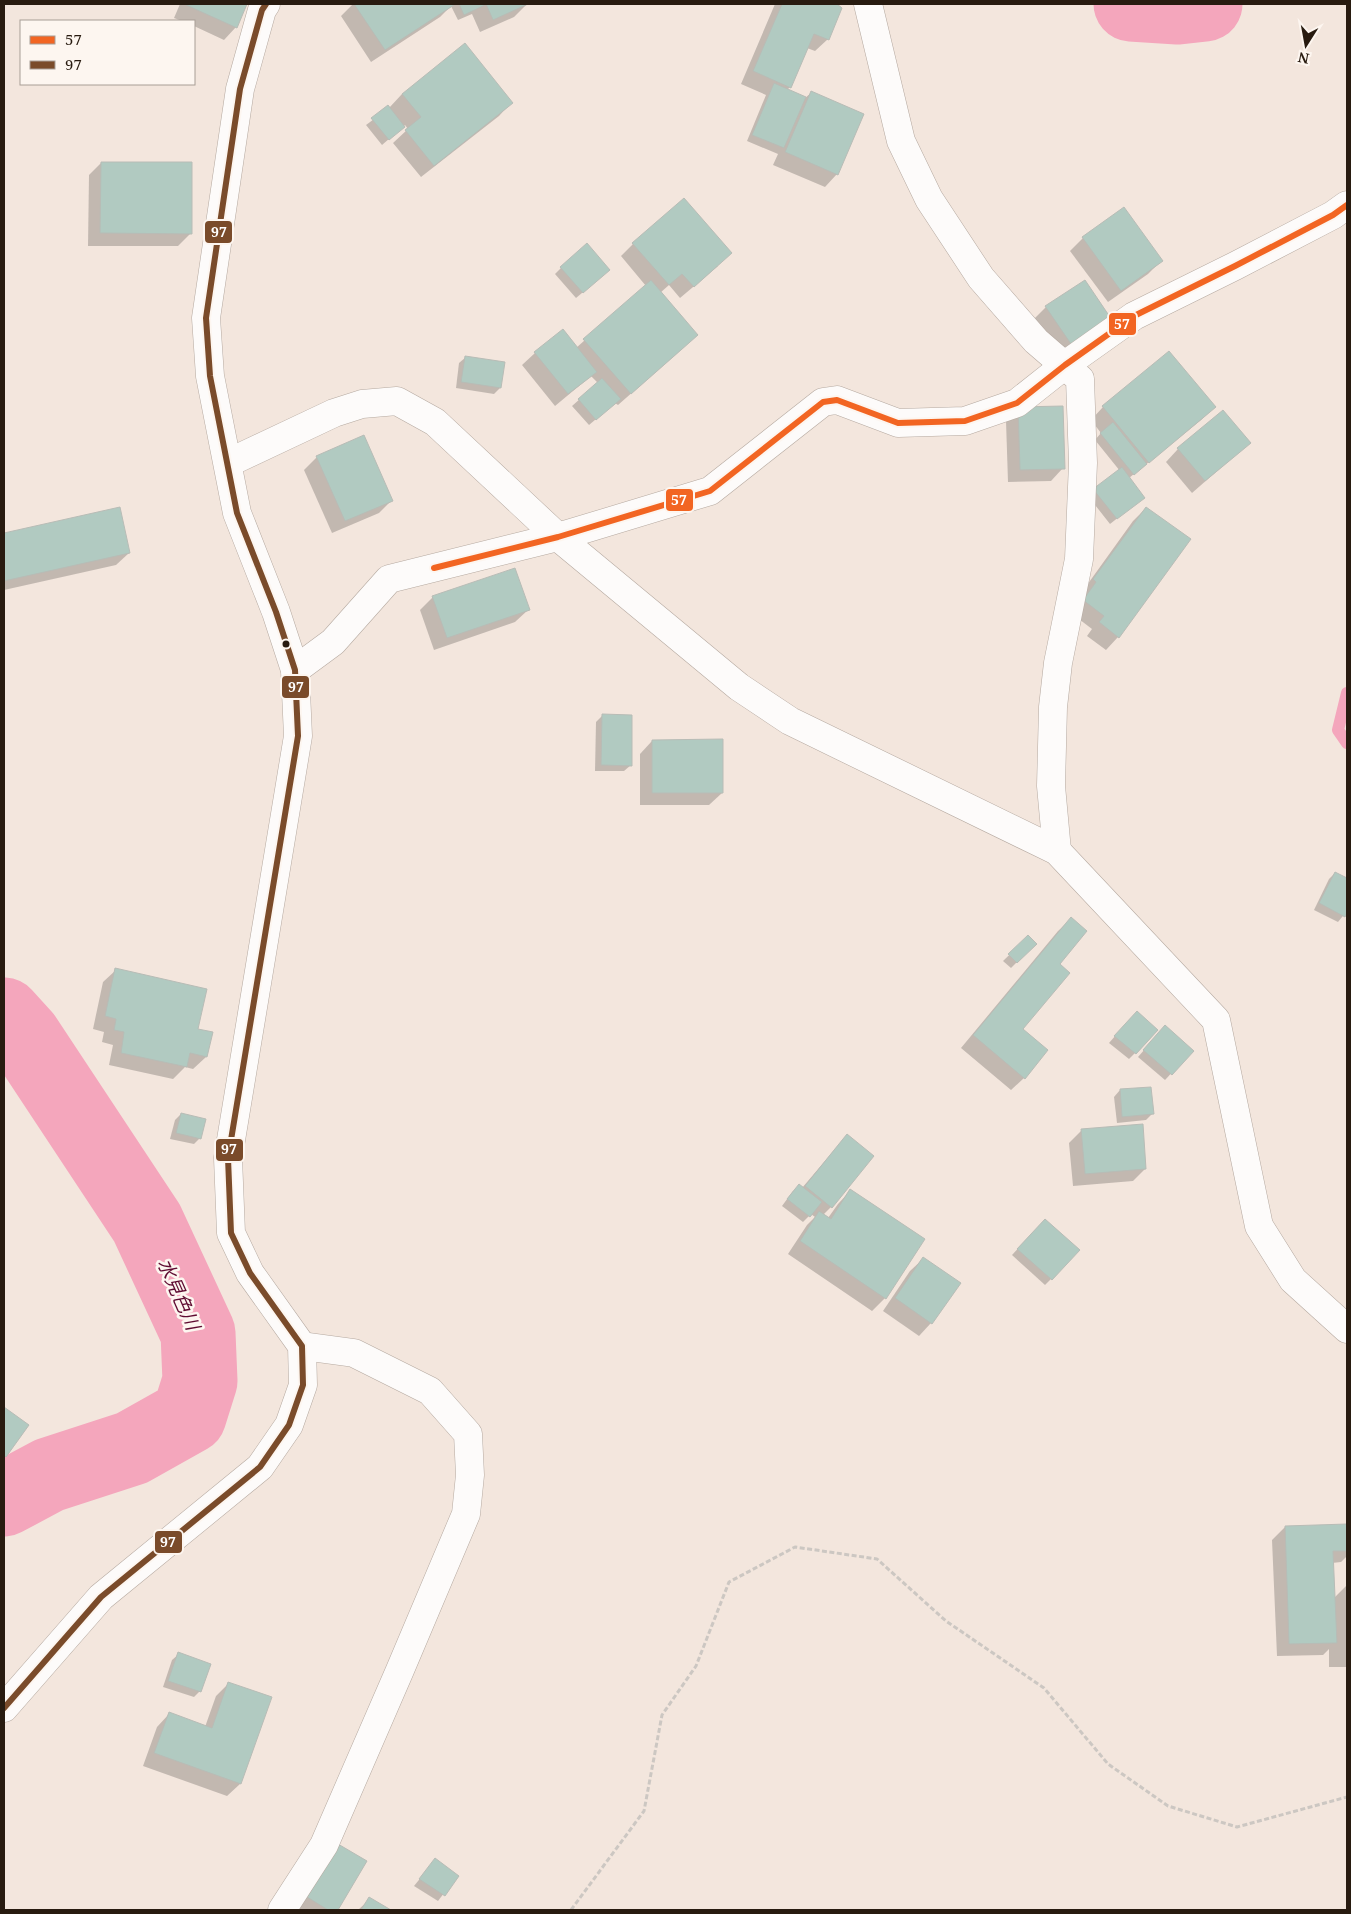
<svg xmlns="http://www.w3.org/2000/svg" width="1351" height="1914" font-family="'Noto Serif','Noto Sans JP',serif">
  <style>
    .shadow { fill: #0003 }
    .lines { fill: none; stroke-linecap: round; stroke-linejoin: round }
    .stream { stroke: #f4a6bc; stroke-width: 12 }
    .river { stroke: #f4a6bc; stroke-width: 75 }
    .building { fill: #b1cac1; stroke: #b8bcb6 }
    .minor-casing { stroke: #b5a9a0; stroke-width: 29 }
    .path { stroke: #ccc7c2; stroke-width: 3; stroke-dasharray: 5 2.5; stroke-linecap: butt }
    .minor { stroke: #fdfbfa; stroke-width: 28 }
    .bus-1-casing { stroke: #fdf6f0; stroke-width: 10 }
    .bus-2-casing { stroke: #fdf6f0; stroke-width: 10 }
    .bus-1 { stroke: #f26522; stroke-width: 6 }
    .bus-2 { stroke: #7a4b2a; stroke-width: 6 }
    .bus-dot { fill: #281b10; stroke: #fdf6f0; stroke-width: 2 }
    .labels { text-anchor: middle; stroke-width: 5; stroke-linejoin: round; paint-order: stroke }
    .water-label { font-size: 19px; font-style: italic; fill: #5f0b31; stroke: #fdf6f0 }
    .line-badge { stroke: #fdf6f0; stroke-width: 2 }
    .badge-label { font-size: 14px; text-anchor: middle; font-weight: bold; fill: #fff }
  </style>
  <rect width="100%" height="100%" fill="#f3e6dd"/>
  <g class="shadow">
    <path d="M180 4H246L236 27 224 40 194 26V21H182L174 18Z"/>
    <path d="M353 4H527L514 17 480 32 472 14 458 20 451 6 440 17 371 62 341 16Z"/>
    <path d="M775 4H835L828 39 815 51 807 48 790 87 787 90 805 98 811 93 837 174 825 187 773 165 778 154 747 141 766 95 741 84Z"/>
    <path d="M402 94 511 103 499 116 421 177 393 143 408 129 405 125 382 145 366 125 389 108Z"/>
    <path d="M101 163 191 233 178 246H88L89 175Z"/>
    <path d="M1083 238 1161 261 1148 274 1108 302 1070 251Z"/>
    <path d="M633 244 718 266 680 298 669 285 660 293 684 347 618 405 615 403 589 425 572 406 598 383 591 376 555 406 522 365 535 353 576 348 646 286 621 256Z"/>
    <path d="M561 268 602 276 576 298 555 274Z"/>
    <path d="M1046 307 1108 317 1057 355 1033 320Z"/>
    <path d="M466 357 500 388 494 394 456 388 459 363Z"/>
    <path d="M1103 407H1214L1201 420 1129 478 1143 498 1110 524 1088 496 1120 471 1095 440 1101 433 1091 420Z"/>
    <path d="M1019 408 1063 468 1051 481 1008 482 1006 421Z"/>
    <path d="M1249 443 1192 493 1166 462 1178 449Z"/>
    <path d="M317 457 391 501 379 513 332 533 304 470Z"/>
    <path d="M1146 508 1118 637 1106 650 1087 636 1092 629 1071 613 1082 592 1133 521Z"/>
    <path d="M119 509 129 553 116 565 4 590V535Z"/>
    <path d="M433 597 528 610 515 622 434 650 420 610Z"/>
    <path d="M602 716 631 765 624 771H595L596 722Z"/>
    <path d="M652 741 722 793 709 805H640V754Z"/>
    <path d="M1335 873 1347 880V911L1338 922 1314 910 1329 879Z"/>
    <path d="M1071 919 1022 1029 1024 1078 1011 1090 961 1048 1058 931Z"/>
    <path d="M1028 937 1035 944 1011 968 1003 961Z"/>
    <path d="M116 970 197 1030 206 1057 193 1069 185 1067 173 1079 109 1065 113 1045 102 1042 104 1032 93 1029 103 982Z"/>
    <path d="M1131 1018 1135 1053 1129 1059 1109 1043Z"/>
    <path d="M1159 1033 1192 1051 1165 1080 1138 1057Z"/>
    <path d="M1120 1090 1152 1114 1146 1120 1117 1123 1114 1097Z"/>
    <path d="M181 1114 200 1138 194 1144 170 1139 175 1120Z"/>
    <path d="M1082 1130 1145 1169 1133 1181 1073 1186 1069 1143Z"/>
    <path d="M847 1135 831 1207 823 1215 828 1218 838 1204 850 1191 885 1298 872 1311 788 1254 807 1225 815 1217 811 1214 803 1222 782 1206 793 1191 802 1188Z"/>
    <path d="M1039 1226 1051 1279 1045 1285 1012 1255Z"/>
    <path d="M923 1259 931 1323 919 1336 883 1311 910 1271Z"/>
    <path d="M4 1408 27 1425 4 1457Z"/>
    <path d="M1347 1525V1556L1341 1562 1332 1563 1334 1598 1347 1585V1667H1329V1649L1323 1655 1277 1656 1272 1540 1285 1527Z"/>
    <path d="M179 1654 200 1691 194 1697 163 1687 172 1660Z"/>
    <path d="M229 1683 270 1698 240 1784 227 1796 143 1766 157 1727 169 1714 205 1727 216 1696Z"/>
    <path d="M325 1858 365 1862 336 1910H295Z"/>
    <path d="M435 1860 457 1876 438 1901 414 1886Z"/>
    <path d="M370 1899 389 1910H358Z"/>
  </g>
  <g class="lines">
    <path class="stream" d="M1347 693 1338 730 1347 743"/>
    <g class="river">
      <path d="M1131 4 1178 7 1205 4"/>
      <path d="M4 1015 24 1037 147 1223 198 1333 200 1381 189 1416 132 1448 49 1475 4 1499"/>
    </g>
  </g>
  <g class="building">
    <path d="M186 4H247L237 28 186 5Z"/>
    <path d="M354 4H453L454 5 385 50Z"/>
    <path d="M459 4H484L485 5 464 15Z"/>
    <path d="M486 4H528L493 20Z"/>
    <path d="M782 4H837L842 8 829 40 814 34 791 88 753 71Z"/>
    <path d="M465 43 513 103 434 166 405 130 421 117 402 94Z"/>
    <path d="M774 83 806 97 784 148 752 135Z"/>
    <path d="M811 91 864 114 838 175 785 152Z"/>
    <path d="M388 105 405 127 389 140 371 118Z"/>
    <path d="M101 162H192V234L100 233Z"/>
    <path d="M684 198 732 253 694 287 682 274 669 285 632 243Z"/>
    <path d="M1124 207 1163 261 1121 291 1082 237Z"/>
    <path d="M587 243 610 270 583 293 560 267Z"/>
    <path d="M651 280 698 335 631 394 583 339Z"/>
    <path d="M1085 280 1110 317 1071 344 1045 306Z"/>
    <path d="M563 329 597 372 568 394 534 352Z"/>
    <path d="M1169 351 1216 407 1149 463 1102 406Z"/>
    <path d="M465 356 505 362 501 388 461 382Z"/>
    <path d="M602 378 621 399 596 420 578 399Z"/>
    <path d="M1063 406 1065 469 1020 470 1018 407Z"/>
    <path d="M1223 410 1251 443 1205 481 1177 448Z"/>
    <path d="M1113 422 1147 464 1134 475 1100 433Z"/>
    <path d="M364 435 393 501 345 521 316 456Z"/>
    <path d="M1122 467 1145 498 1117 519 1093 489Z"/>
    <path d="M120 507 130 553 4 581V533Z"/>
    <path d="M1146 507 1191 539 1119 638 1099 622 1104 616 1083 600 1096 582 1093 579Z"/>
    <path d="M515 568 530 610 447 638 432 596Z"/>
    <path d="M602 714 632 715V766L601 765Z"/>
    <path d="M723 739V793H652V740Z"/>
    <path d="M1335 872 1347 878V913L1345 917 1319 903Z"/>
    <path d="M1071 917 1087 931 1060 964 1070 973 1023 1029 1048 1050 1025 1079 973 1035Z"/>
    <path d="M1028 935 1037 944 1017 963 1008 954Z"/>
    <path d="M115 968 207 989 198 1029 213 1032 207 1057 190 1053 187 1067 121 1053 124 1032 114 1030 116 1019 105 1016Z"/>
    <path d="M1137 1011 1158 1030 1136 1054 1114 1036Z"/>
    <path d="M1165 1025 1194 1051 1172 1075 1143 1050Z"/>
    <path d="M1151 1087 1154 1114 1122 1117 1120 1089Z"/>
    <path d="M181 1113 206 1119 201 1139 176 1133Z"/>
    <path d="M1143 1124 1146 1169 1085 1174 1081 1129Z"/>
    <path d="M847 1134 874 1156 832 1208 805 1186Z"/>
    <path d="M799 1184 822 1202 810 1217 787 1199Z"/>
    <path d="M850 1189 925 1239 886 1299 800 1241 819 1211 831 1219Z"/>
    <path d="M1045 1219 1080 1250 1052 1280 1017 1249Z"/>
    <path d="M923 1257 961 1283 932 1324 895 1298Z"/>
    <path d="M4 1407 29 1425 6 1457 4 1455Z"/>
    <path d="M1347 1524V1551H1333L1337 1643 1289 1644 1285 1526Z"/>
    <path d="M178 1652 211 1664 201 1692 168 1681Z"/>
    <path d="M228 1682 272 1697 241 1784 154 1753 169 1712 212 1728Z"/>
    <path d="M338 1844 367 1861 338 1910H328L307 1897Z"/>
    <path d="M435 1858 459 1876 445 1896 419 1879Z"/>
    <path d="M369 1897 391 1910H361Z"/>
  </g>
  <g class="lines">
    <g class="minor-casing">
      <g id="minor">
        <path d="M868 4 901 141 929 199 981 278 1036 341 1080 379 1083 463 1079 559 1058 663 1053 707 1051 786 1057 851"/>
        <path d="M228 463 334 413 362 404 397 401 435 422 558 537 739 687 790 721 1057 851 1216 1020 1259 1226 1293 1280 1347 1329"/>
        <path d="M295 670 333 642 389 579 558 537 710 491 823 402 837 400 898 423 965 421 1017 403 1065 365 1134 316 1235 266 1333 215 1347 205"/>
        <path d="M4 1708 101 1597 260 1467 289 1425 303 1385 302 1346 250 1273 231 1233 228 1158 298 736 295 670 276 612 237 513 210 376 206 318 240 89 262 10 266 4"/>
        <path d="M282 1910 324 1845 400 1670 466 1514 470 1475 468 1434 430 1391 354 1353 302 1346"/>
      </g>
    </g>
    <path class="path" d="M571 1910 644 1811 662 1715 696 1666 729 1582 795 1547 877 1559 946 1621 1044 1688 1108 1764 1168 1806 1237 1827 1347 1797"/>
    <use href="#minor" class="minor"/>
    <g class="bus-1-casing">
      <path id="bus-1" d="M434 568 558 537 710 491 823 402 837 400 898 423 965 421 1017 403 1065 365 1134 316 1235 266 1333 215 1347 205"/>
    </g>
    <g class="bus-2-casing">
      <path id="bus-2" d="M4 1708 101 1597 260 1467 289 1425 303 1385 302 1346 250 1273 231 1233 228 1158 298 736 295 670 276 612 237 513 210 376 206 318 240 89 262 10 266 4"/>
    </g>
    <use href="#bus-1" class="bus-1"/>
    <use href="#bus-2" class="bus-2"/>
  </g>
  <circle class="bus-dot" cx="286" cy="644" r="4.5"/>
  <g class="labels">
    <g class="water-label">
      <text transform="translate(179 1294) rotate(66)" y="7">水見色川</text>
    </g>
  </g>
  <g class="line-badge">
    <rect x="204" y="220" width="29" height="24" rx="5" fill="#7a4b2a"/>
    <rect x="1108" y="312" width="29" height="24" rx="5" fill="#f26522"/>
    <rect x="665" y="488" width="29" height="24" rx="5" fill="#f26522"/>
    <rect x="281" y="675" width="29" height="24" rx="5" fill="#7a4b2a"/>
    <rect x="215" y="1138" width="29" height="24" rx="5" fill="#7a4b2a"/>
    <rect x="154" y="1530" width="29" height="24" rx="5" fill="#7a4b2a"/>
  </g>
  <g class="badge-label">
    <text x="219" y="237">97</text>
    <text x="1122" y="329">57</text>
    <text x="679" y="505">57</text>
    <text x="296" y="692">97</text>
    <text x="229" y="1154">97</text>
    <text x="168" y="1547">97</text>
  </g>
  <rect width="1351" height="1914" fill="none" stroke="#281b10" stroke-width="10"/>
  <rect x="20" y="20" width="175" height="65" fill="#fdf6f0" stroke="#a89e96"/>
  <rect x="30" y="36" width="25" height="8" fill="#f26522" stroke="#a89e96"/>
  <text x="65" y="45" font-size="15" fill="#281b10">57</text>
  <rect x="30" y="61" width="25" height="8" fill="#7a4b2a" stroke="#a89e96"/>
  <text x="65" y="70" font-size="15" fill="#281b10">97</text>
  <g transform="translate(1306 45) rotate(191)" stroke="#fdf6f0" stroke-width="4" paint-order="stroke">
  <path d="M0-4L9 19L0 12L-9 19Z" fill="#281b10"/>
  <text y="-8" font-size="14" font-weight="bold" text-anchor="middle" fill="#281b10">N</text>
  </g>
</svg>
